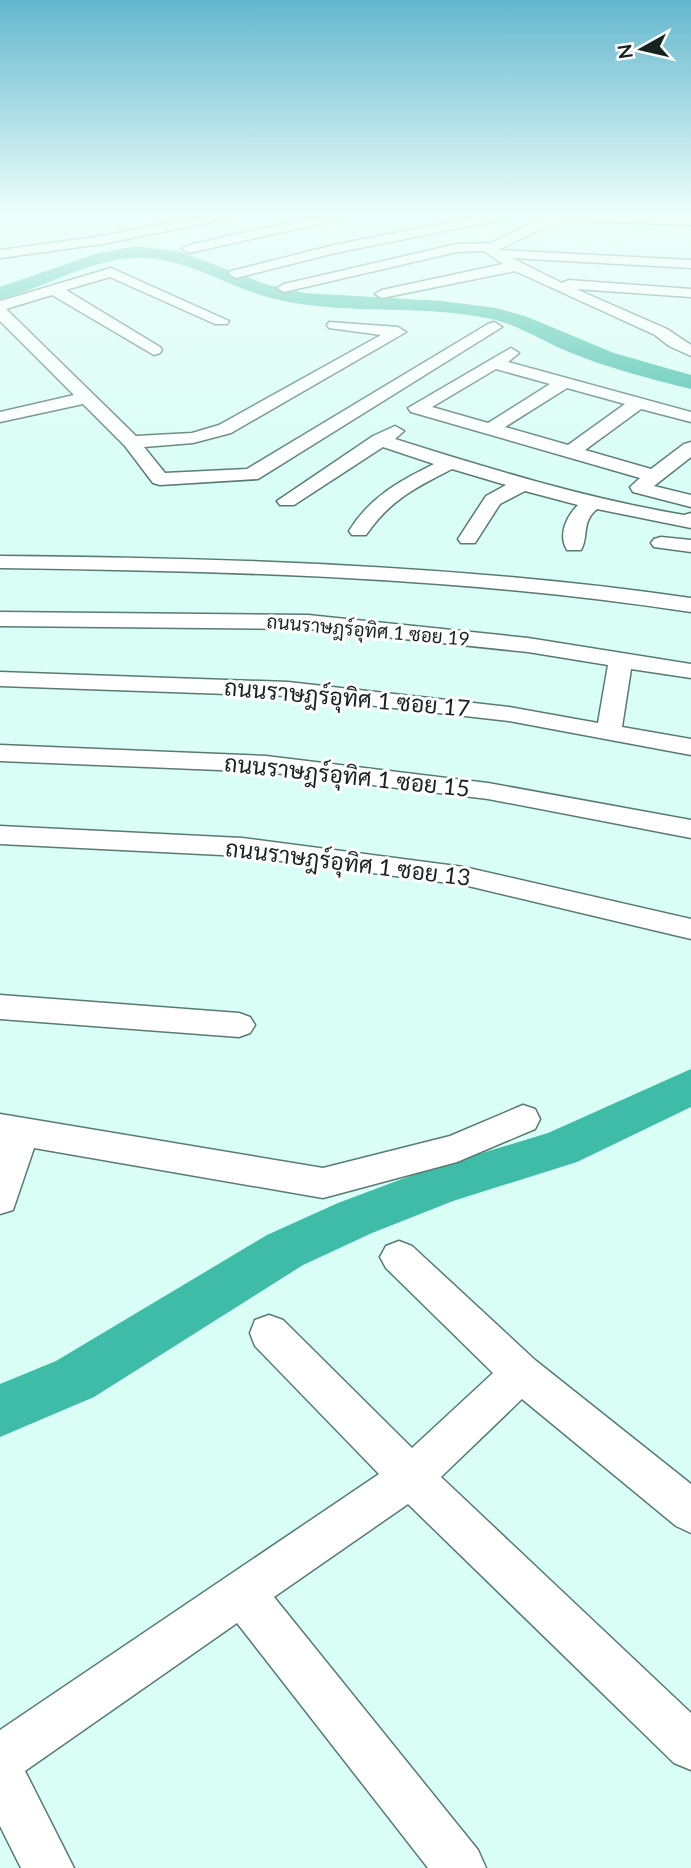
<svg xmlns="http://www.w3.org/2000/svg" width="691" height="1868" font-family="Lato,Sarabun,sans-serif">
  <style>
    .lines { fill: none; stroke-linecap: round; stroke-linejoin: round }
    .river { fill: #3fbca7; fill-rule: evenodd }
    .minor-casing { stroke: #597a73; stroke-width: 3 }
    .minor { fill: #fff; fill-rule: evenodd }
    .labels { text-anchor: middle; stroke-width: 6; stroke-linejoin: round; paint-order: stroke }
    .far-street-label { font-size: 19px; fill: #162320; stroke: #fff }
    .street-label { font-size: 23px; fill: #162320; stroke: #fff }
  </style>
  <rect width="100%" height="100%" fill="#d9fef5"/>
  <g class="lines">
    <g class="river">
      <path d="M137 246 181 252 268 285 305 293 442 301 496 308 525 316 614 353 691 375V389C650 379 608 368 569 352 545 342 521 327 496 320 425 303 350 316 279 300 231 290 187 256 137 258 89 259 46 288 0 299V287L95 254Z"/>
      <path d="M691 1069V1107L577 1162 453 1201 372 1233 303 1265 94 1397 0 1437V1384L56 1361 267 1235 338 1203 426 1170 548 1133Z"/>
    </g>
    <g class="minor-casing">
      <g id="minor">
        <path d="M207 215H233L226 219 102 244 0 258V250L102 236Z"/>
        <path d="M324 215H348L341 219 189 253 182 249 189 245Z"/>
        <path d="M486 215H512L505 219 335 253 236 278 229 274 231 271 334 245Z"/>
        <path d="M550 215 691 217V225L560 220 498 250 691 260V268L512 258 562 283 569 280 691 289V297L576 289 667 329 691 345V356L669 346 655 335 515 271 382 298 375 294 382 290 503 264 484 251 457 252 284 292 277 288 284 284 457 244 491 243Z"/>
        <path d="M111 268 229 321 227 324H215L110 277 66 290 160 347 162 350 160 353 154 355 52 295 6 309 136 436 192 433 219 425 381 335 329 328 327 325 329 322 398 327 406 332 231 433 193 443 144 447 165 473 247 469 488 324 494 322 502 327 258 479 160 485 153 483 125 446 83 404 0 422V412L74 395 0 321V301Z"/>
        <path d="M511 348 519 353 508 362 691 412V422L641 409 585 450 651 469 684 444 691 442V457L654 486 691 495V507L633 492 630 487 640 478 411 412 408 408ZM496 369 550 384 488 423 432 407ZM567 388 625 404 568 445 505 427Z"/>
        <path d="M395 426 404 431 395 439C490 469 585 498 684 515L691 513V528L597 509C581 522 589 536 581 550H567C558 535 566 517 578 505L525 491 500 504 475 543H461L458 539 486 496 506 485 452 469C415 488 390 500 366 535H352L349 531C370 497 399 481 434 464L383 447 294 505H280L277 501 373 436Z"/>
        <path d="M661 537 691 540V552L654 547 651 543 654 539Z"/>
        <path d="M0 556C232 558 461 565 691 598V612C461 577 232 571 0 568Z"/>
        <path d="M0 612 308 615 528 638 691 664V678L631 669 622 727 691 739V755L509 721 288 696 0 686V672L288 682 509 707 598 723 608 665 528 652 308 629 0 626Z"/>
        <path d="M0 745 266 756 488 783 691 820V838L488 799 266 772 0 761Z"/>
        <path d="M0 826 242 838 464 867 691 919V939L464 885 242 856 0 844Z"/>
        <path d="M0 995 239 1013 250 1017 255 1025 250 1033 239 1037 0 1019Z"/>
        <path d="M523 1105 535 1109 540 1119 535 1129 457 1162 323 1198 34 1148 13 1210 0 1214V1114L323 1168 450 1136Z"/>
        <path d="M399 1241 412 1246 535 1360 691 1484V1533L676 1526 522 1399 441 1477 691 1713V1770L674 1763 408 1504 274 1597 478 1850 486 1868H428L237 1623 25 1771 74 1868H21L0 1826V1730L379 1474 255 1346 250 1333 255 1320 269 1315 283 1320 412 1448 493 1373 386 1268 380 1257 386 1246Z"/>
      </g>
    </g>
    <use href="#minor" class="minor"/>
  </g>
  <linearGradient id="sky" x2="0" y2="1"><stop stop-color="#64b7ce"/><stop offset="0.45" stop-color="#eefffa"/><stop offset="1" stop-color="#eefffa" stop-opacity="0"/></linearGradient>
  <rect width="691" height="476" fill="url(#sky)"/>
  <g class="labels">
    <g class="far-street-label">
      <text transform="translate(368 630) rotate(5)" y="7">ถนนราษฎร์อุทิศ 1 ซอย 19</text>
    </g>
    <g class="street-label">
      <text transform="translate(347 698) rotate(5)" y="8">ถนนราษฎร์อุทิศ 1 ซอย 17</text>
      <text transform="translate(347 776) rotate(6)" y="8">ถนนราษฎร์อุทิศ 1 ซอย 15</text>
      <text transform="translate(348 863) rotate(7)" y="8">ถนนราษฎร์อุทิศ 1 ซอย 13</text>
    </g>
  </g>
  <g transform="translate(642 49) rotate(262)" stroke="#ffffff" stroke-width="5" paint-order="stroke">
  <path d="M0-5L12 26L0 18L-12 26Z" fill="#162320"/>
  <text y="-10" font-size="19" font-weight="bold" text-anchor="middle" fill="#162320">N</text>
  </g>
</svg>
